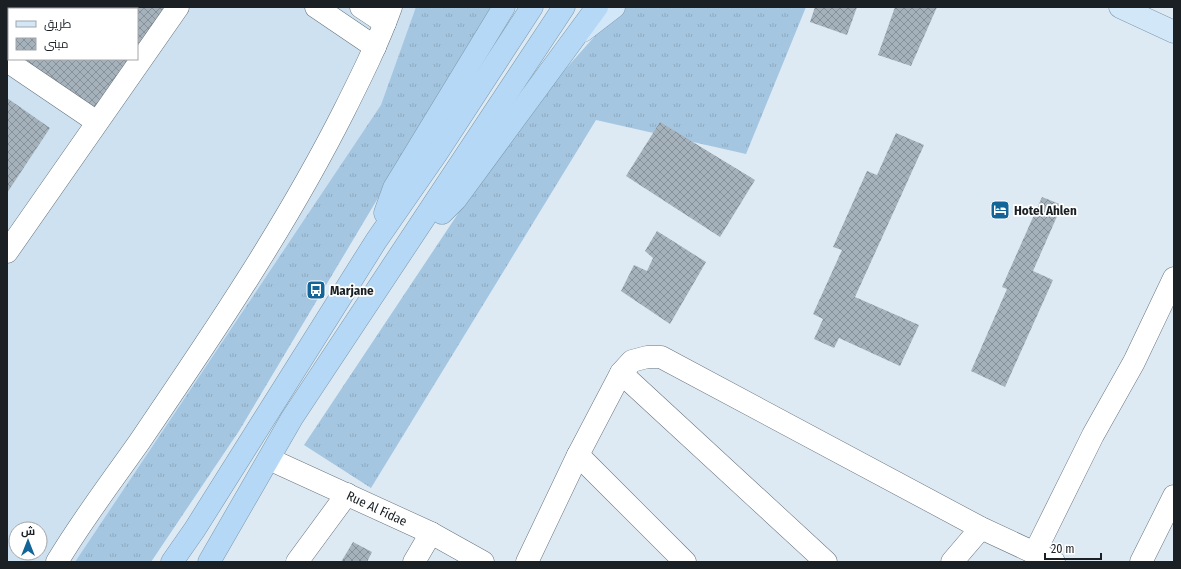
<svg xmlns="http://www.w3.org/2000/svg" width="1181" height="569" font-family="'Fira Sans Condensed',Cairo,sans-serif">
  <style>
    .built { fill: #cde1f1; fill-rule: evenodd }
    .grass { fill: url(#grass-tufts) }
    .building { fill: url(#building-cross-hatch) }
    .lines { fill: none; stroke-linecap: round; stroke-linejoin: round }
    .minor-casing { stroke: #67737c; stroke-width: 23 }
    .major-casing { stroke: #7e98ac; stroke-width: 23 }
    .highway-casing { stroke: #7e98ac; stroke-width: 23 }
    .minor { stroke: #fff; stroke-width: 22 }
    .major { stroke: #d2e8f9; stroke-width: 22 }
    .highway { stroke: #b4d8f5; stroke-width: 22 }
    .labels { text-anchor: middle; stroke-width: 3.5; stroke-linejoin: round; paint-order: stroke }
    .poi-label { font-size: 13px; font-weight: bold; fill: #1b2024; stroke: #fff; text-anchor: start }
    .street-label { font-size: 13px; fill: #1b2024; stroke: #fff }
  </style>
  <defs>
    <pattern id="grass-tufts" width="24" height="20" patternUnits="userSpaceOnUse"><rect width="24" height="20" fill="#a4c6e1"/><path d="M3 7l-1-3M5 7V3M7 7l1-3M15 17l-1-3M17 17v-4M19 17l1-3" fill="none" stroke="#8daac1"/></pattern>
    <pattern id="building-cross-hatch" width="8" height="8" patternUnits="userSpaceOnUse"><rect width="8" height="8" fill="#a5b1bb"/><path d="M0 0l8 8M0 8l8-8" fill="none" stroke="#869098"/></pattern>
  </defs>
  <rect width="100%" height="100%" fill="#ddeaf4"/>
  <path class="built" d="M7 7H446L83 562H7ZM9 9H137V59H9ZM16 529H40V553H16Z"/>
  <g class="grass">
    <path d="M416 7H492L239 431 151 562H75L381 105Z"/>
    <path d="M613 7H806L746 154 596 120 371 488 304 445 521 119 594 37Z"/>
  </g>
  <g class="building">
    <path d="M18 7H167L137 53V9H17Z"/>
    <path d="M815 7H857L847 35 810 22Z"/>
    <path d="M895 7H937L911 66 878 55Z"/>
    <path d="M9 21V56L7 54V24Z"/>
    <path d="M14 59H133L98 113Z"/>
    <path d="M7 98 50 128 7 193Z"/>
    <path d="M660 122 755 180 720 237 626 176Z"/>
    <path d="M896 133 924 145 855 297 919 325 900 366 839 338 834 348 814 339 823 319 813 314 842 250 833 247 867 171 877 175Z"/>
    <path d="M1042 197 1062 205 1033 271 1053 280 1005 387 971 371 1007 289 1002 287Z"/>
    <path d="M657 231 706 262 670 324 621 291 634 265 647 271 653 258 645 251Z"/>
    <path d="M353 542 372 552 367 562H341Z"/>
  </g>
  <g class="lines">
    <g class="minor-casing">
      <g id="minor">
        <path d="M316 7 375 47"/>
        <path d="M361 7 385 23"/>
        <path d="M7 61 97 122"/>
        <path d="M7 252 178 7"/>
        <path d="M621 373 826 562"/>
        <path d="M578 455 685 562"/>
        <path d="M269 459 431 533 483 562"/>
        <path d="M1035 552 1093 435 1134 362 1174 278"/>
        <path d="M57 562C82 520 112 481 140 441 213 334 286 226 344 111 361 77 378 43 391 7"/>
        <path d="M297 562 347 494"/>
        <path d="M414 562 431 533"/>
        <path d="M527 562 578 455 621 373 632 361 647 357H661L981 528 1054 562"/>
        <path d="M952 562 981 528"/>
        <path d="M1141 562 1174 496"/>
      </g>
    </g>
    <g class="major-casing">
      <g id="major">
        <path d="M1120 7 1174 32"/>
        <path d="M583 31 614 7"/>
      </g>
    </g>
    <g class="highway-casing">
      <g id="highway">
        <path d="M385 213 394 188 504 7"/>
        <path d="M442 213 456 199 597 7"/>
        <path d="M172 562 195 529 376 241 437 153 532 7"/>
        <path d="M209 562 292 418 564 7"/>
      </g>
    </g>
    <use href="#minor" class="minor"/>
    <use href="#major" class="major"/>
    <use href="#highway" class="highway"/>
  </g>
  <defs>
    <g id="hotel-square" transform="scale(1)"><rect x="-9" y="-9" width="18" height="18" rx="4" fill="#146597" stroke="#fff"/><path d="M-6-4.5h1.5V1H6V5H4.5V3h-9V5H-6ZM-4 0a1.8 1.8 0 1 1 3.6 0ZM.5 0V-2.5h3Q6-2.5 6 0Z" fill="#fff"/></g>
    <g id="bus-square" transform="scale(1)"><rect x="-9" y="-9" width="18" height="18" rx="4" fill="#146597" stroke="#fff"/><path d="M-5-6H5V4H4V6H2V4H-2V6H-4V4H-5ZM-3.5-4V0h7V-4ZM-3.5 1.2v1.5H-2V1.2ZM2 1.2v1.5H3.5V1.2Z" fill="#fff"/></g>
  </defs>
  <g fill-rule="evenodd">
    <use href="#hotel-square" x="1000" y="210"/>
    <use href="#bus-square" x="316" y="290"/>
  </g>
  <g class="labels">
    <g class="poi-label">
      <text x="1014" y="215">Hotel Ahlen</text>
      <text x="330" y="295">Marjane</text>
    </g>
    <g class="street-label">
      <text transform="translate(377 508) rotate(25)" y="5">Rue Al Fidae</text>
    </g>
  </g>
  <rect width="1181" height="569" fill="none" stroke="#1b2024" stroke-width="16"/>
  <rect x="8" y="8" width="130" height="52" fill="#ffffff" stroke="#a4a6a7"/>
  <rect x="16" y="21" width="20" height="6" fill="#d2e8f9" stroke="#a4a6a7"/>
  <text x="44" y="28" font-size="12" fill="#1b2024">طريق</text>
  <rect x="16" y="38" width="20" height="12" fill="url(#building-cross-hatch)" stroke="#a4a6a7"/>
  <text x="44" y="48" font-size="12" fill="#1b2024">مبنى</text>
  <g transform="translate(28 541)"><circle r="19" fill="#ffffff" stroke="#a4a6a7"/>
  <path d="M0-3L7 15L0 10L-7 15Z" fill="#146597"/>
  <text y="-6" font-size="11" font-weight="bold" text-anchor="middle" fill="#1b2024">ش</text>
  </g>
  <path d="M1045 553v6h56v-6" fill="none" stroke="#1b2024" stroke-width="2"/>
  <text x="1051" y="553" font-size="12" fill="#1b2024" stroke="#ffffff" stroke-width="3" paint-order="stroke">20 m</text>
</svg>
